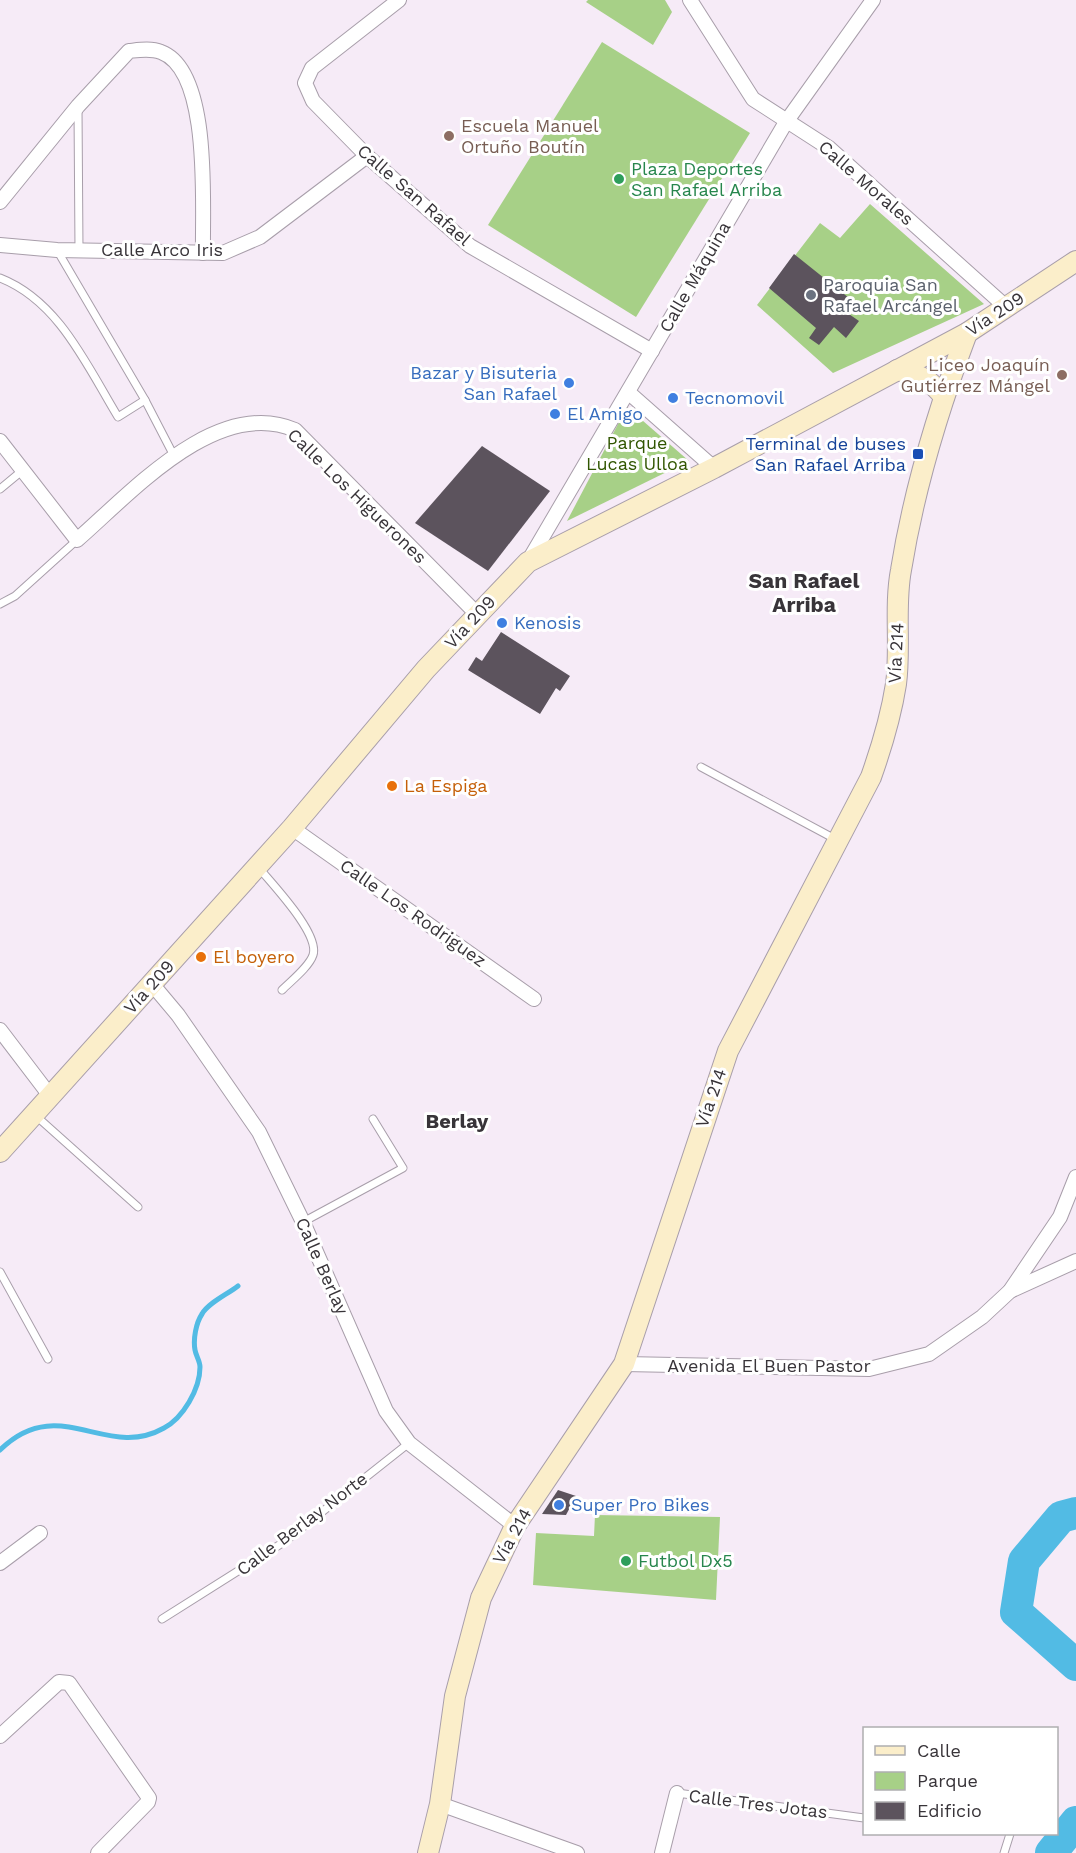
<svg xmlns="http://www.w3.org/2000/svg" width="1076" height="1853" font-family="'Work Sans',sans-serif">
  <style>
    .green { fill: #a7d087 }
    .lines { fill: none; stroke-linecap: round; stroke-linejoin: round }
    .stream { stroke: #52bbe4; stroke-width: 5 }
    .river { stroke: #52bbe4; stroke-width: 32 }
    .building { fill: #5c535d }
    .service-casing { stroke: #a89eaa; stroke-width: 9 }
    .minor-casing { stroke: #a89eaa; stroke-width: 16 }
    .secondary-casing { stroke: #a89eaa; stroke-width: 22 }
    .service { stroke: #fff; stroke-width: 7 }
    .minor { stroke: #fff; stroke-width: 14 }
    .secondary { stroke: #fbeeca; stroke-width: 20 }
    .education-dot { fill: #8d6e63; stroke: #fff; stroke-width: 2 }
    .leisure-dot { fill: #2e9e5b; stroke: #fff; stroke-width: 2 }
    .worship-dot { fill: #6b7280; stroke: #fff; stroke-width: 2 }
    .shop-dot { fill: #3f7fe0; stroke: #fff; stroke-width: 2 }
    .transit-dot { fill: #1a4fb4; stroke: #fff; stroke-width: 2 }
    .food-dot { fill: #e8710a; stroke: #fff; stroke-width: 2 }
    .labels { text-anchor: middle; stroke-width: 6; stroke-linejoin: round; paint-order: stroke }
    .education-label { font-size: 18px; fill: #785e54; stroke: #fff; text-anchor: start }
    .leisure-label { font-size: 18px; fill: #27864d; stroke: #fff; text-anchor: start }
    .street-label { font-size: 18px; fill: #383439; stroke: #fff }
    .worship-label { font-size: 18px; fill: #5b616d; stroke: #fff; text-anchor: start }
    .shop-label { font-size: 18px; fill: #366cbe; stroke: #fff; text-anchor: start }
    .park-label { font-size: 18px; fill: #315601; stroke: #fff }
    .transit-label { font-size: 18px; fill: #164399; stroke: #fff; text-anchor: end }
    .food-label { font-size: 18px; fill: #c56008; stroke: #fff; text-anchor: start }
    .neighbourhood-label { font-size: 20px; font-weight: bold; fill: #383439; stroke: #fff }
    .quarter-label { font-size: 21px; font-weight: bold; fill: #383439; stroke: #fff }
  </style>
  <rect width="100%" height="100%" fill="#f6ebf7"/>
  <g class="green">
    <path d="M588 0H665L672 12 653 45 586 2Z"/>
    <path d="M602 42 750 133 636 317 488 225Z"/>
    <path d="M870 204 984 304 833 373 757 305 820 223 840 238Z"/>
    <path d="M627 407 689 461 567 521Z"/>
    <path d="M595 1515 720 1517 716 1600 533 1585 536 1533 594 1536Z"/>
  </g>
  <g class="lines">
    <path class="stream" d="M0 1450C59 1392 106 1461 164 1428 183 1418 200 1389 200 1367 200 1361 196 1356 195 1350 193 1339 196 1323 202 1314 208 1303 228 1294 238 1286"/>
    <g class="river">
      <path d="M1076 1513 1061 1517 1024 1561 1016 1612 1076 1665"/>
      <path d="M1051 1853 1076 1822"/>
    </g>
  </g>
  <g class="building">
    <path d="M794 254 854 302 846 312 859 321 846 338 834 327 819 345 809 338 816 328 769 288Z"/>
    <path d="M482 446 550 491 488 571 415 523Z"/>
    <path d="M501 632 570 676 560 691 556 688 540 714 468 670 476 657 482 661Z"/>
    <path d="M558 1490 576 1496 566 1515 542 1514Z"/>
  </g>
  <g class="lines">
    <g class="service-casing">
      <g id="service">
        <path d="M78 109 79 250"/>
        <path d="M57 250 145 400 174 456"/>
        <path d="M0 278C59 301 87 366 118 417L145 400"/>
        <path d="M0 489 23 470"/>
        <path d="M0 604 15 596 77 540"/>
        <path d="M701 767 835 839"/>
        <path d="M259 868C273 885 320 934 313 955 309 967 291 981 282 990"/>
        <path d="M35 1115 138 1207"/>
        <path d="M303 1222 403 1168 373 1119"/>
        <path d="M0 1272 48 1359"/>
        <path d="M162 1619 284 1542 409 1443"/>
        <path d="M677 1793 864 1818"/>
        <path d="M1004 1853 1010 1834"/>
      </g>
    </g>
    <g class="minor-casing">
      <g id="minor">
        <path d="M399 0 312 68 305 83 313 101 367 156 470 246 652 351"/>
        <path d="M690 0 753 99 829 148 1006 307"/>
        <path d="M0 202 78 106 129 51C139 50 151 48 161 52 212 71 202 208 203 253"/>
        <path d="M0 245 57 250 223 253 260 237 367 156"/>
        <path d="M628 392 714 468"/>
        <path d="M0 441 77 540C131 493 217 396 295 430L477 614"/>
        <path d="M529 560 786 122 873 0"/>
        <path d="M292 828 534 999"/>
        <path d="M152 984 178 1015 259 1132 303 1222 386 1411 409 1443 515 1526"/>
        <path d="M0 1030 51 1097"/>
        <path d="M1010 1291 1076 1261"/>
        <path d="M624 1364 869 1369 929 1354 982 1317 1010 1291 1060 1217 1076 1177"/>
        <path d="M0 1563 40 1533"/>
        <path d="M0 1736 59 1682 69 1683 149 1798 148 1802 98 1853"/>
        <path d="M440 1804 577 1853"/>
        <path d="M662 1853 677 1793"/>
      </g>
    </g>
    <g class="secondary-casing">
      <g id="secondary">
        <path d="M897 370C918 373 931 380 944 397"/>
        <path d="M0 1152 292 828 426 669 528 562 714 468 967 333 1076 261"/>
        <path d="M428 1853 440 1804 455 1696 481 1598 515 1526 624 1364 728 1051 871 777C882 746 891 716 896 684 901 647 894 607 901 570 914 489 938 410 967 333"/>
      </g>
    </g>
    <use href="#service" class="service"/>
    <use href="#minor" class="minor"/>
    <use href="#secondary" class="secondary"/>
  </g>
  <g class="education-dot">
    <circle cx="449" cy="136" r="6"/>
    <circle cx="1062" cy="375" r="6"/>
  </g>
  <g class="leisure-dot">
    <circle cx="619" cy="179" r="6"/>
    <circle cx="626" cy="1561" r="6"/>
  </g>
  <circle class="worship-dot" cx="811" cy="295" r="6"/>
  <g class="shop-dot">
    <circle cx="569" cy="383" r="6"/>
    <circle cx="673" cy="398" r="6"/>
    <circle cx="555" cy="414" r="6"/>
    <circle cx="502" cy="623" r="6"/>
    <circle cx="559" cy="1505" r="6"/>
  </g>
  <rect class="transit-dot" x="912" y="448" width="12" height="12" rx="3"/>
  <g class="food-dot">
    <circle cx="392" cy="786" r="6"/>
    <circle cx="201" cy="957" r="6"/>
  </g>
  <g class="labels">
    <g class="education-label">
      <text x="461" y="132">Escuela Manuel<tspan x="461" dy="21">Ortuño Boutín</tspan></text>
      <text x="1050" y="371" text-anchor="end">Liceo Joaquín<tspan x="1050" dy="21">Gutiérrez Mángel</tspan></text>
    </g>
    <g class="leisure-label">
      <text x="631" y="175">Plaza Deportes<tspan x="631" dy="21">San Rafael Arriba</tspan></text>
      <text x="638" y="1567">Futbol Dx5</text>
    </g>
    <g class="street-label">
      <text transform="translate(866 183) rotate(41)" y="6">Calle Morales</text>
      <text transform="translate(414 195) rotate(41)" y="6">Calle San Rafael</text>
      <text x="162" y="256">Calle Arco Iris</text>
      <text transform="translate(695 277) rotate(-60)" y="6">Calle Máquina</text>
      <text transform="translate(995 314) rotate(-33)" y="6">Vía 209</text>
      <text transform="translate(357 496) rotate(44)" y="6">Calle Los Higuerones</text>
      <text transform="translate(470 622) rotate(-47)" y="6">Vía 209</text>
      <text transform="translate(896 653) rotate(-87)" y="6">Vía 214</text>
      <text transform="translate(413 913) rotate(35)" y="6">Calle Los Rodriguez</text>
      <text transform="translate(149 987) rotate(-48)" y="6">Vía 209</text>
      <text transform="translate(711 1098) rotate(-71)" y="6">Vía 214</text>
      <text transform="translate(322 1266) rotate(66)" y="6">Calle Berlay</text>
      <text x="769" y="1372">Avenida El Buen Pastor</text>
      <text transform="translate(302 1524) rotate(-37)" y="6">Calle Berlay Norte</text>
      <text transform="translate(512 1536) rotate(-61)" y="6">Vía 214</text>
      <text transform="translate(758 1804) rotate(7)" y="6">Calle Tres Jotas</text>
    </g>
    <g class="worship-label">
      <text x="823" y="291">Paroquia San<tspan x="823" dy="21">Rafael Arcángel</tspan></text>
    </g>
    <g class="shop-label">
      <text x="557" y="379" text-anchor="end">Bazar y Bisuteria<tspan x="557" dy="21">San Rafael</tspan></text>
      <text x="685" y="404">Tecnomovil</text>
      <text x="567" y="420">El Amigo</text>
      <text x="514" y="629">Kenosis</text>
      <text x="571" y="1511">Super Pro Bikes</text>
    </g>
    <g class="park-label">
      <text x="637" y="449">Parque<tspan x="637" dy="21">Lucas Ulloa</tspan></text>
    </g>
    <g class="transit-label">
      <text x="906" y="450">Terminal de buses<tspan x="906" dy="21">San Rafael Arriba</tspan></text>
    </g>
    <g class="food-label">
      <text x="404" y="792">La Espiga</text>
      <text x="213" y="963">El boyero</text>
    </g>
    <g class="neighbourhood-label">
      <text x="457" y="1128">Berlay</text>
    </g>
    <g class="quarter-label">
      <text x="804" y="588">San Rafael<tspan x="804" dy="24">Arriba</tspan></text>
    </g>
  </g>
  <rect x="863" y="1727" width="195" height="108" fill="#ffffff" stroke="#afaeb0" stroke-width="1.5"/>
  <rect x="875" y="1746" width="30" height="9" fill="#fbeeca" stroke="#afaeb0" stroke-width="1.5"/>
  <text x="917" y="1757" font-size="18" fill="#383439">Calle</text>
  <rect x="875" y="1772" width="30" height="18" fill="#a7d087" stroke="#afaeb0" stroke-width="1.5"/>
  <text x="917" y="1787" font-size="18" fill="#383439">Parque</text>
  <rect x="875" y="1802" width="30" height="18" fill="#5c535d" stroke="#afaeb0" stroke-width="1.5"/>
  <text x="917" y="1817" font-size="18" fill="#383439">Edificio</text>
</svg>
